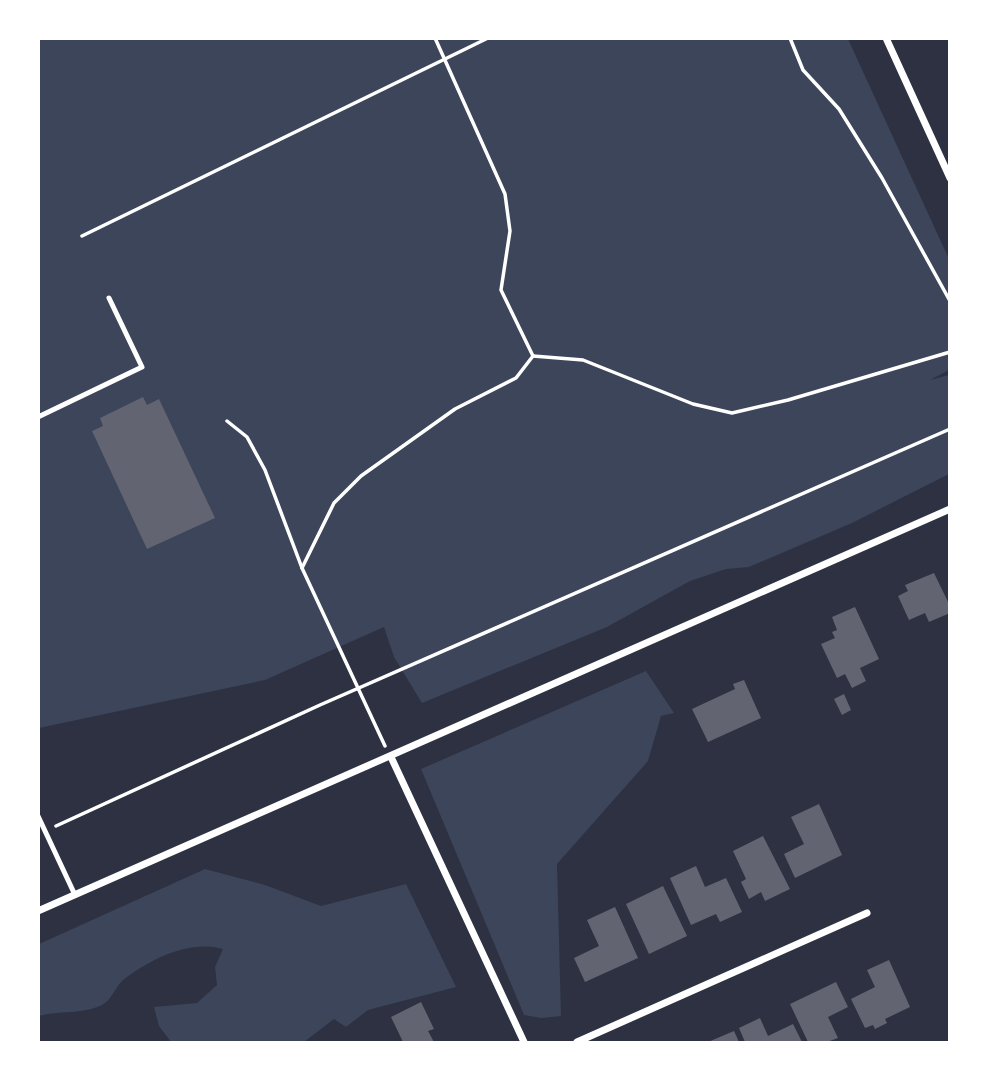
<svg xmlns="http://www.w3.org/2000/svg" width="988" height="1081" font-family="Signika,sans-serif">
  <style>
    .green { fill: #3c4559 }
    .building { fill: #626471 }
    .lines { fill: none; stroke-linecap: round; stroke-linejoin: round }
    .path { stroke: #fff; stroke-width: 3.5 }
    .service { stroke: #fff; stroke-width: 5 }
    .minor { stroke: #fff; stroke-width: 7 }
  </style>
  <rect width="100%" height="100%" fill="#2d3142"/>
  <g class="green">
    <path d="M38 39H848L949 259V370L930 380 949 375V474L852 523 749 567 726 569 690 581 607 627 422 703 394 657 384 627 265 680 39 728Z"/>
    <path d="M646 671 674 713 661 716 648 761 557 864 561 1016 541 1018 524 1015 421 769Z"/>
    <path d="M205 869 265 885 321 906 406 884 456 987 368 1010 346 1027 334 1019 304 1042H171L159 1026 154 1007 197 1003 217 985 215 967 223 949C189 939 149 960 123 980 115 987 112 1000 102 1005 81 1015 60 1010 39 1016V944Z"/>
  </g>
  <g class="building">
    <path d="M143 397 147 405 159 399 215 518 147 549 92 431 103 426 100 418Z"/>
    <path d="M934 573 950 606V613L929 622 925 613 909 620 898 596 908 591 905 585Z"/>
    <path d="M855 607 879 659 860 668 866 681 852 688 845 674 837 678 821 644 835 638 832 632 837 630 832 617Z"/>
    <path d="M744 680 761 718 708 742 692 709 735 689 733 684Z"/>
    <path d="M844 694 851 710 842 715 834 699Z"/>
    <path d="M819 804 842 855 795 878 784 854 804 844 791 817Z"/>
    <path d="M763 836 790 889 765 901 761 892 749 899 741 882 746 879 733 851Z"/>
    <path d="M696 866 705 887 726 878 742 912 720 922 716 914 691 925 670 878Z"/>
    <path d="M663 886 687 936 649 954 626 904Z"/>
    <path d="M615 907 638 958 585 982 574 958 599 946 587 920Z"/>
    <path d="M889 960 910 1007 885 1019 887 1023 875 1029 873 1025 865 1028 851 999 875 987 867 970Z"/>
    <path d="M836 982 848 1007 828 1017 838 1038 827 1042H808L790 1004Z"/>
    <path d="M421 1002 434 1029 428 1031 434 1042H403L391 1017Z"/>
    <path d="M760 1018 768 1036 793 1024 802 1042H745L739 1028Z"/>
    <path d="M734 1031 739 1042H708Z"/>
  </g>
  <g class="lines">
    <g class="path">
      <path d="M435 38 505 194 510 231 501 290 533 356"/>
      <path d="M790 38 803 70 839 109 882 178 950 301"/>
      <path d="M82 236 488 38"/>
      <path d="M533 356 583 360 693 404 732 413 788 400 950 352"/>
      <path d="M227 421 247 437 265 470 302 568 385 746"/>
      <path d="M302 568 334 503 361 476 455 409 516 378 533 356"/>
      <path d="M56 826 320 705 950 429"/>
    </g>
    <g class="service">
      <path d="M38 417 142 367 109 298"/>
      <path d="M38 816 75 895"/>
    </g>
    <g class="minor">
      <path d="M886 38 950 178"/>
      <path d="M391 757 524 1042"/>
      <path d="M38 911 950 509"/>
      <path d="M577 1042 867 913"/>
    </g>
  </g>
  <rect width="988" height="1081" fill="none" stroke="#ffffff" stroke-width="80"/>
</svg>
